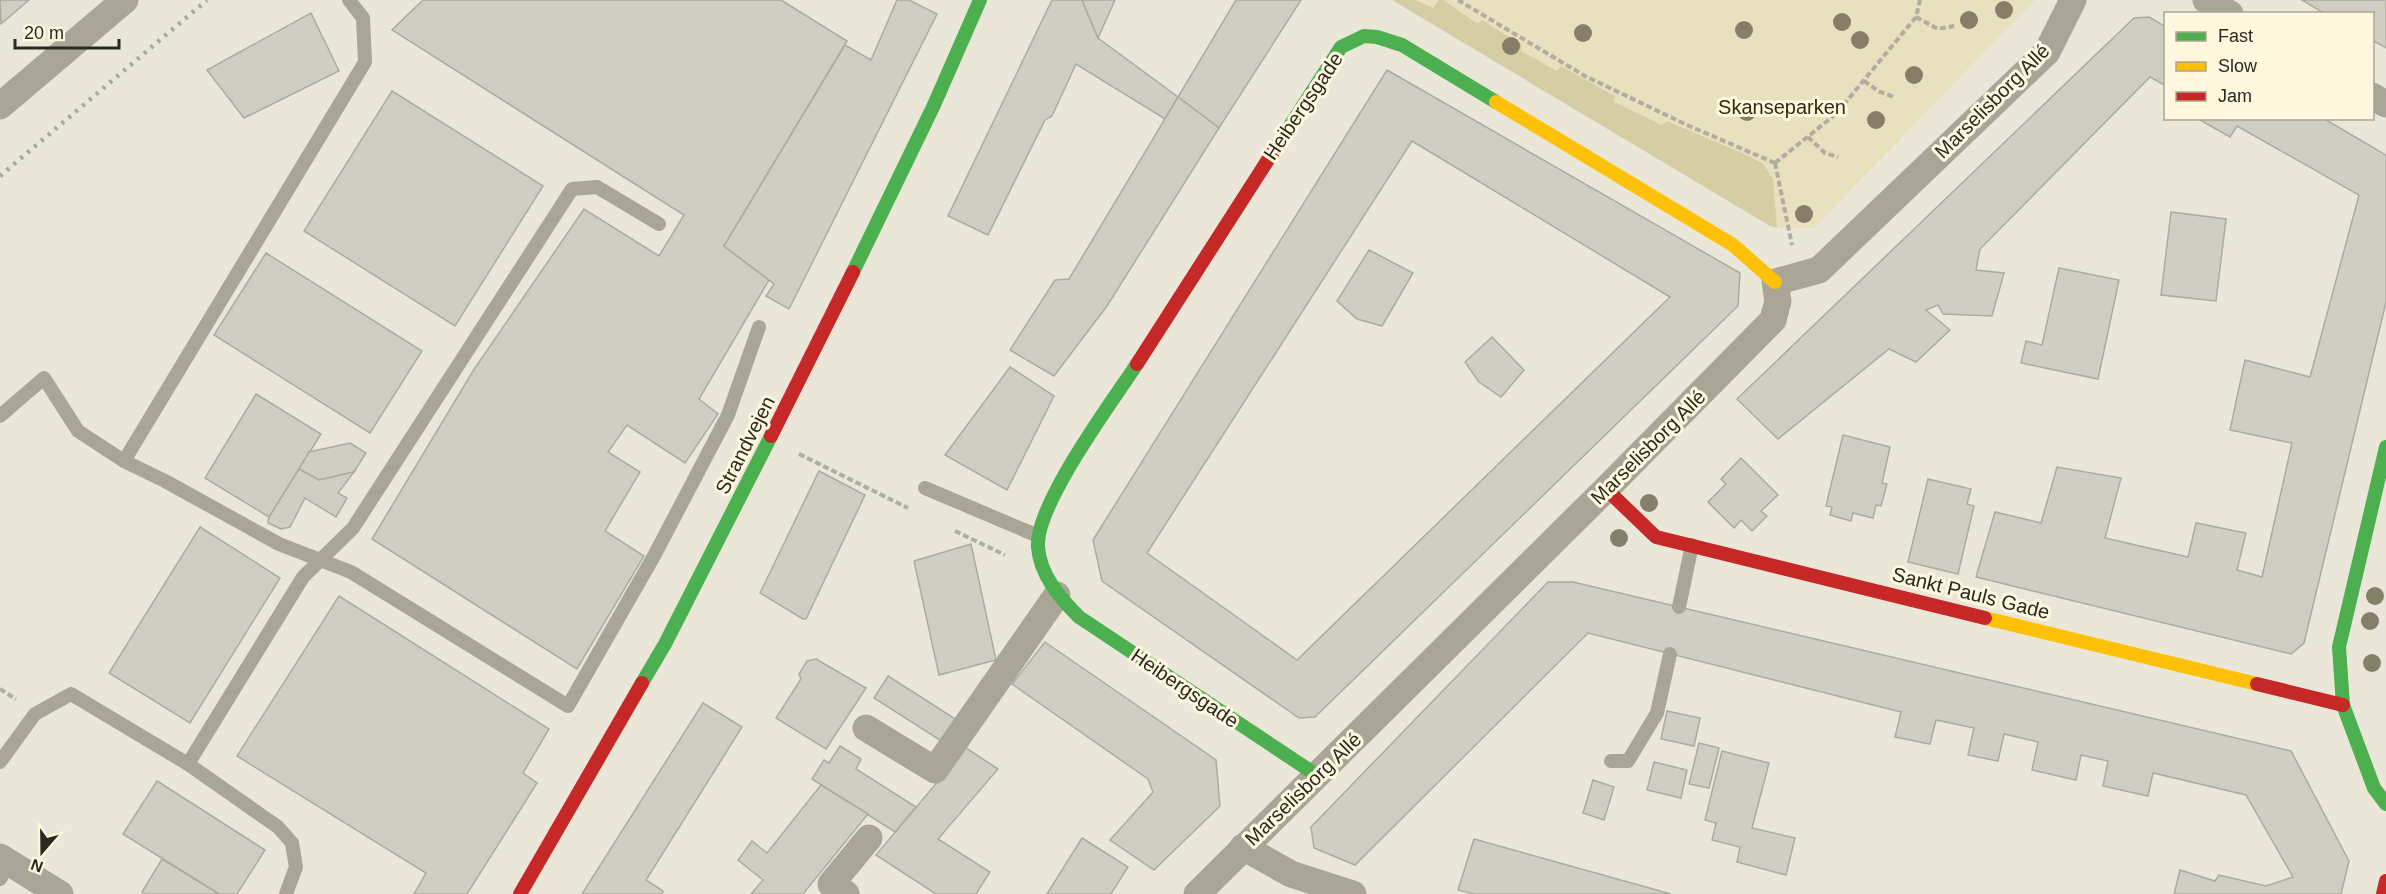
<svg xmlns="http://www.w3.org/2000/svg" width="2386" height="894" font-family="Helvetica,sans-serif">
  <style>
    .green { fill: #e9e0bf }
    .forest { fill: #d7cda4 }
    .building { fill: #d0cdc2; stroke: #aeaaa0; stroke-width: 1.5; fill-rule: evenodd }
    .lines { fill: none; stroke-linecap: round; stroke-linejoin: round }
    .path { stroke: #b0ada1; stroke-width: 4; stroke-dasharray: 6 3; stroke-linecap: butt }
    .lane { stroke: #aaa697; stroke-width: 14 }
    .street { stroke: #aaa697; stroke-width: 27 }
    .fast { stroke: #4caf50; stroke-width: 14 }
    .slow { stroke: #ffc107; stroke-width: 14 }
    .jam { stroke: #c62828; stroke-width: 14 }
    .rail { stroke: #aaa79b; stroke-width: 4.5; stroke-dasharray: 3 6; stroke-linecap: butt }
    .tree { fill: #857f69 }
    .labels { text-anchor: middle; stroke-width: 6; stroke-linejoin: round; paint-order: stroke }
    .street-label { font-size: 20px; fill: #2b281f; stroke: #fff8df }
    .park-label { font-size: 20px; fill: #322a0d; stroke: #fff8df }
  </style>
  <rect width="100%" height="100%" fill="#eae7d9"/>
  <path class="green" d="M1392 0H2035L1814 228H1777L1770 226Z"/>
  <path class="forest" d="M1392 0H1416L1433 8 1439 0H1443L1478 24 1482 20 1522 45 1521 51 1557 71 1561 66 1615 96 1614 102 1662 125 1667 121 1749 156 1763 164 1773 179 1777 228 1770 226Z"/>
  <g class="building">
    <path d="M0 0H29L1 24Z"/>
    <path d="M423 0H781L847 41 724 246 769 280 699 399 718 414 685 463 627 425 608 452 640 472 605 531 644 556 577 669 372 539 473 371 584 209 659 256 684 215 392 30Z"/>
    <path d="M897 0H909L937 14 789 309 766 296 774 284 724 246 845 45 871 60Z"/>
    <path d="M1052 0H1082L1098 38 1178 97 1165 119 1076 64 1052 116 1045 120 988 235 948 216Z"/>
    <path d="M1082 0H1115L1098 38Z"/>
    <path d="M1236 0H1301L1219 128 1178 97Z"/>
    <path d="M2302 0H2386V48L2372 40V14H2325Z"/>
    <path d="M311 13 339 71 244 118 207 70Z"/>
    <path d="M2149 17 2166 27V86L2150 77 1980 249 1976 270 2004 273 1992 316 1943 314 1938 305 1926 310 1950 330 1916 362 1889 349 1778 439 1737 399 2134 18Z"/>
    <path d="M1387 70 1740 273 1738 306 1315 717 1299 718 1102 581 1093 540ZM1412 141 1670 297 1297 660 1147 553Z"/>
    <path d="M392 91 543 186 455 326 304 231Z"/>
    <path d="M1178 97 1219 128 1107 306 1054 376 1010 350 1055 280 1069 279Z"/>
    <path d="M2201 118H2323L2386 155V302L2304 643 2291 654 1976 577 1995 512 2041 523 2057 467 2121 478 2105 538 2188 557 2196 523 2246 533 2237 570 2262 577 2292 443 2230 430 2245 360 2310 377 2359 195 2237 126 2230 137 2200 120Z"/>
    <path d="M2171 212 2226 219 2216 301 2161 295Z"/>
    <path d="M1369 250 1413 273 1382 326 1357 319 1337 301Z"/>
    <path d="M266 253 422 351 370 433 214 335Z"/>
    <path d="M2059 268 2119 280 2098 379 2021 363 2026 341 2042 345Z"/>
    <path d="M1492 337 1524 370 1501 397 1479 382 1465 362Z"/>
    <path d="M1010 367 1054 396 1007 490 945 455Z"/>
    <path d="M256 394 321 434 269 517 205 478Z"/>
    <path d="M1843 435 1890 447 1882 483 1887 484 1881 506 1876 505 1873 518 1853 513 1851 521 1830 515 1832 507 1826 506Z"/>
    <path d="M350 443 366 453 354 472 319 480 299 469 309 452Z"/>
    <path d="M1741 458 1778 495 1761 511 1767 516 1752 531 1741 520 1734 528 1708 502 1726 484 1721 479Z"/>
    <path d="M299 469 319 480 354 472 338 493 347 498 336 517 305 498 290 527 281 529 268 523 269 517Z"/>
    <path d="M819 471 865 495 806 619H803L760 593Z"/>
    <path d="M1928 479 1971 489 1967 504 1974 506 1958 574 1908 562Z"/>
    <path d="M200 527 280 578 190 723 109 673Z"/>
    <path d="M971 544 996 660 939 675 914 561Z"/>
    <path d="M1548 582H1573L2291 751 2349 861 2341 894H2174L2180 870 2215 881 2219 875 2266 886 2293 877 2246 795 2153 773 2148 796 2103 786 2108 761 2081 755 2076 780 2032 770 2038 742 2004 734 1998 761 1968 755 1974 728 1936 720 1930 744 1895 737 1901 712 1588 633 1355 865 1314 848 1311 827Z"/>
    <path d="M339 596 549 729 523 773 537 783 467 894H414L426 873 237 756Z"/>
    <path d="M1045 642 1216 760 1220 806 1154 870 1110 840 1153 792 1148 779 1012 684Z"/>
    <path d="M816 659 866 688 826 749 776 718 801 679 799 674 807 661Z"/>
    <path d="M888 676 960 722 946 744 874 698Z"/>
    <path d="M703 703 742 727 646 880 663 891 662 894H582Z"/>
    <path d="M1667 711 1700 718 1694 746 1661 739Z"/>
    <path d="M1699 743 1719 748 1709 788 1689 784Z"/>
    <path d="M840 746 861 759 856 769 916 807 895 832 812 779 824 760 829 763Z"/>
    <path d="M966 748 998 769 938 839 990 872 976 894H936L876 855Z"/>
    <path d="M1722 751 1769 763 1752 828 1795 838 1786 875 1737 862 1740 847 1712 840 1716 823 1705 820Z"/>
    <path d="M1654 762 1687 770 1681 798 1647 790Z"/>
    <path d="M1593 780 1614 787 1604 820 1583 813Z"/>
    <path d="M157 781 265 850 237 894H219L123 834Z"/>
    <path d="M821 785 868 814 803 894H751L763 880 738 860 752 841 767 853Z"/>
    <path d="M1082 838 1128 867 1111 894H1047Z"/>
    <path d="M1474 839 1671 894H1474L1458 890Z"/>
    <path d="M162 859 219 894H145L142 892Z"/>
  </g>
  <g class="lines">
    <g class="path">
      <path d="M1458 0 1585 76 1687 125 1775 163"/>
      <path d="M1916 17 1938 29 1954 26"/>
      <path d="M1864 81 1878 91 1894 97"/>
      <path d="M1808 137 1825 153 1838 157"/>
      <path d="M1775 163 1836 114 1916 17 1920 0"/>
      <path d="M1775 163 1792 245"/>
      <path d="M799 454 908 508"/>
      <path d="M955 531 1005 555"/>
      <path d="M0 689 16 699"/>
    </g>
    <g class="lane">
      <path d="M0 416 44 378 78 431 124 461 165 481 279 544 351 572 568 706 654 556 728 415 759 327"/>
      <path d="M124 461 365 62 363 18 349 0"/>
      <path d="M925 488 1038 536"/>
      <path d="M1679 607 1692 545"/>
      <path d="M1611 761H1628L1657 713 1670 654"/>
      <path d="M0 762 35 714 71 694 188 764 278 827 292 843 296 867 286 894"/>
      <path d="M188 764 303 577 353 528 572 189 597 187 659 224"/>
      <path d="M0 879 10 863"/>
    </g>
    <g class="street">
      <path d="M2206 0 2230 14"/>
      <path d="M2372 96 2386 104"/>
      <path d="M0 106 125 0"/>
      <path d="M866 728 935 770 1057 595"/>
      <path d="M1243 847 1291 874 1353 894"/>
      <path d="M0 857 60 894"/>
      <path d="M846 894 831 884 869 838"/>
      <path d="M1197 894 1606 489 1773 320 1778 301 1775 282 1819 270 2047 52 2073 0"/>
    </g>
    <g class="fast">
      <path d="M1273 152 1341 47 1364 36 1377 37 1402 45 1496 102"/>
      <path d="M853 272 934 105 980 0"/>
      <path d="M1137 364C1112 402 1035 505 1038 547 1040 575 1060 598 1079 617L1318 776"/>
      <path d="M2386 447 2339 647 2343 705 2374 788 2386 804"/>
      <path d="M642 683 665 644 771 436"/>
    </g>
    <g class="slow">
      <path d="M1496 102 1733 245 1775 282"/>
      <path d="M1985 618 2257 684"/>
    </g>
    <g class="jam">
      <path d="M1137 364 1273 152"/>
      <path d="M771 436 853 272"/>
      <path d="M1606 489 1656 537 1985 618"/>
      <path d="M2257 684 2343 705"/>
      <path d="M520 894 642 683"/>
      <path d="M2383 894 2386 881"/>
    </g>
    <path class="rail" d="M0 176 207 0"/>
  </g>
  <g class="tree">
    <circle cx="2004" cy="10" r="9"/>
    <circle cx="1969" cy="20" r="9"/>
    <circle cx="1842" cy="22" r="9"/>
    <circle cx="1744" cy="30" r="9"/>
    <circle cx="1583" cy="33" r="9"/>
    <circle cx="1860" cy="40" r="9"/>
    <circle cx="1511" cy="46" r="9"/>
    <circle cx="1914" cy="75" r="9"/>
    <circle cx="1747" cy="112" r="9"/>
    <circle cx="1876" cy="120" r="9"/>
    <circle cx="1804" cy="214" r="9"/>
    <circle cx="1649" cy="503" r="9"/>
    <circle cx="1619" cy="538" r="9"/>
    <circle cx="2375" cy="596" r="9"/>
    <circle cx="2370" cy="621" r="9"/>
    <circle cx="2372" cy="663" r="9"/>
  </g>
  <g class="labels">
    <g class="street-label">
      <text transform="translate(1992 101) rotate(-45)" y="7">Marselisborg Allé</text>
      <text transform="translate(1303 106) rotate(-56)" y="7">Heibergsgade</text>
      <text transform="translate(745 445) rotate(-63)" y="7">Strandvejen</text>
      <text transform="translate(1648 447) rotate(-45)" y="7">Marselisborg Allé</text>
      <text transform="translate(1971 593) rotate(14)" y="7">Sankt Pauls Gade</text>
      <text transform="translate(1185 688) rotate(34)" y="7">Heibergsgade</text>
      <text transform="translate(1303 789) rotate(-44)" y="7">Marselisborg Allé</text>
    </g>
    <g class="park-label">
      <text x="1782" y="114">Skanseparken</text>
    </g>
  </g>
  <rect x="2164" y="12" width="210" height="108" fill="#fff8df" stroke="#aaa592" stroke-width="1.5"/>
  <rect x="2176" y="32" width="30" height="9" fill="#4caf50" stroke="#aaa592" stroke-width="1.5"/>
  <text x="2218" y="42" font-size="18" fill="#2b281f">Fast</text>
  <rect x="2176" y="62" width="30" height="9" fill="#ffc107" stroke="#aaa592" stroke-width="1.5"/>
  <text x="2218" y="72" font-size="18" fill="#2b281f">Slow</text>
  <rect x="2176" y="92" width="30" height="9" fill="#c62828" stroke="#aaa592" stroke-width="1.5"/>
  <text x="2218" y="102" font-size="18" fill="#2b281f">Jam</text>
  <g transform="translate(42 852) rotate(200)" stroke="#fff8df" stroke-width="4.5" paint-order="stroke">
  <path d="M0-4.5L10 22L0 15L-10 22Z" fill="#2b281f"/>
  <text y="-9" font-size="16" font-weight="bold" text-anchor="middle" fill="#2b281f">N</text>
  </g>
  <path d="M15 39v9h104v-9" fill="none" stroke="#2b281f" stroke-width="3"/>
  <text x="24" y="39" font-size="18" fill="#2b281f" stroke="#fff8df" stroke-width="4.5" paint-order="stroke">20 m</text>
</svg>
